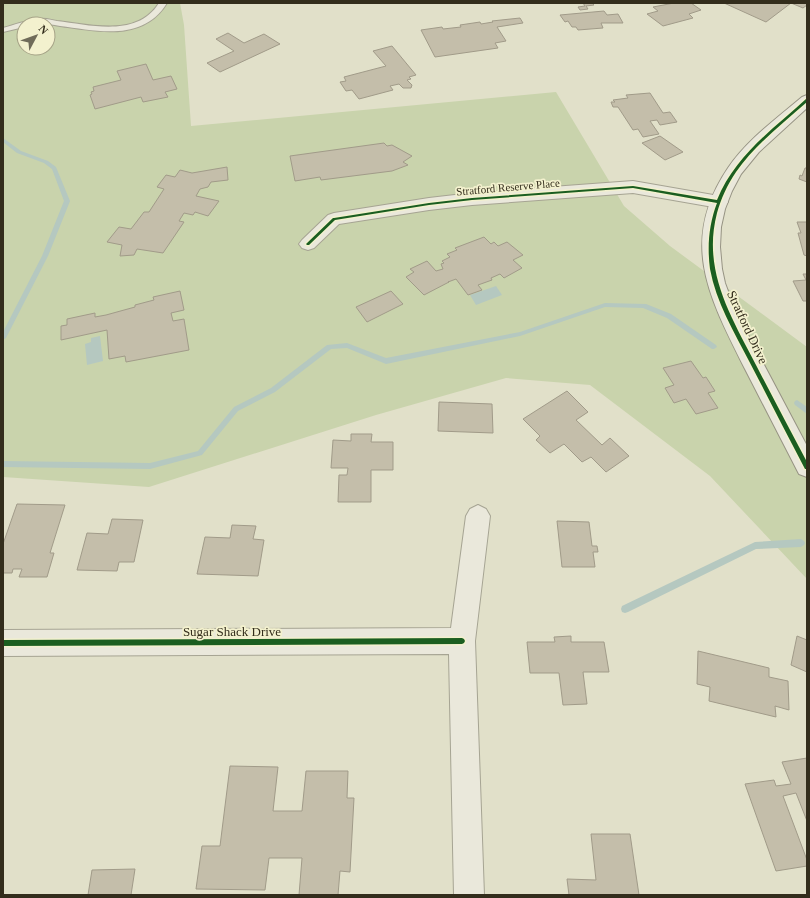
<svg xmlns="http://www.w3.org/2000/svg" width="810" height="898" font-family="Georgia,serif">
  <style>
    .green { fill: #c9d3ac; fill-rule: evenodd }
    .water { fill: #b5c8c0 }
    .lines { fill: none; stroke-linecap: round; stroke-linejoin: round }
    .stream { fill: #b5c8c0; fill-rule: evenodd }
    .building { fill: #c4beaa; stroke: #a19b89 }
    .lane-casing { stroke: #a6a493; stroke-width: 2 }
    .street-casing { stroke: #a6a493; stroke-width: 2 }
    .secondary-casing { stroke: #969383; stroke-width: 2 }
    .lane { fill: #eae8db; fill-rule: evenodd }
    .street { fill: #eae8db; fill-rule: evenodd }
    .secondary { fill: #eae8db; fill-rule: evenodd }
    .cycleway-casing { stroke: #f3f1ce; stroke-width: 3 }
    .cycleway { fill: #1b5e20; fill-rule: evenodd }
    .labels { text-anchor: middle; stroke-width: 3.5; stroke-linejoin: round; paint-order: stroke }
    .far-street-label { font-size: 11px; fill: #332d1c; stroke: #f3f1ce }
    .street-label { font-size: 13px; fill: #332d1c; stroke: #f3f1ce }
  </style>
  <rect width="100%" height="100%" fill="#e1e0c9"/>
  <path class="green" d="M3 3H180L184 25 191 126 556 92 624 206 670 246 807 347V579L710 476 590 385 506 378 376 415 149 487 3 477ZM24 24H48V48H24Z"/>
  <g class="water">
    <path d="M496 286 502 295 476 305 470 295Z"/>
    <path d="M100 336 103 361 87 365 85 344 91 342V338Z"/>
  </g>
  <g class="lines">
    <g class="stream">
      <path d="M3 138 21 151 48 161 56 167 70 201 48 256 6 338 3 340V332L42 256 64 201 52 169 44 163 17 153 3 142Z"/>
      <path d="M605 303 646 304 671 314 716 345 717 347 714 349H712L667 318 643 308 605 307 520 336 386 364 347 348 331 349 275 392 238 411 202 455 150 469 3 467V461L150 463 198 451 234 407 271 388 327 345 347 343 386 358 520 332Z"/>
      <path d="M797 400 807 407V414L795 405 794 403 795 401Z"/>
      <path d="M801 539 804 541 805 543 804 545 801 547 756 549 628 612 625 613 622 612 621 609 622 606 755 542Z"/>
    </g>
  </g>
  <g class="building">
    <path d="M583 3H592L594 5 586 6 588 9 580 10 578 7 585 6Z"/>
    <path d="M674 3H691L701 10 689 14 693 18 663 26 647 14 658 11 653 7Z"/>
    <path d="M724 3H807V5L803 8 791 3 766 22Z"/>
    <path d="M604 11 607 15 618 14 623 23H601L603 28 578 30 576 27H572L568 21 565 22 560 15Z"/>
    <path d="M520 18 523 23 497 27 506 41 495 43 498 48 435 57 421 30 442 27 443 29 461 27 460 25 480 22 481 24 493 22 492 21Z"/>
    <path d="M228 33 244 43 264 34 280 44 220 72 207 63 234 51 216 39Z"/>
    <path d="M392 46 416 75 409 77 411 79 407 80 412 85 411 88H403L399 84 390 86 393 90 359 99 352 90 346 91 340 82 346 81 344 77 386 66 373 51Z"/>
    <path d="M146 64 153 80 171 76 177 89 165 92 168 97 143 102 141 97 95 109 90 95 92 94 91 92 94 91 93 87 121 80 117 71Z"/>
    <path d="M650 93 663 113 670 112 677 122 660 125 657 120 650 121 659 134 643 137 638 129 633 130 618 107H613L611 102H615L613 100 628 98 626 95Z"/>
    <path d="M660 136 683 152 665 160 642 143Z"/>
    <path d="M384 143 387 146 392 145 412 156 403 162 408 165 392 171 321 180 320 177 295 181 290 156Z"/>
    <path d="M227 167 228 180 211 182 208 187 200 189 196 196 219 201 208 216 195 212 193 215 184 213 179 221 184 222 163 253 137 249 134 255 120 256 122 245 107 242 119 227 131 229 144 212H149L164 189 157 187 166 175 175 177 180 170 192 173Z"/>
    <path d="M805 168H807V182L799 179 800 175 802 176Z"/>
    <path d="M797 222H807V256L804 255 798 233H801Z"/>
    <path d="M484 237 491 244 494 242 498 246 507 242 523 255 513 260 522 268 504 278 500 274 491 278 492 280 478 285 482 290 468 295 456 279 448 282H449L424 295 406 277 414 272 410 269 427 261 436 271 443 269 441 264 444 263 442 261 450 257 447 254 457 250 455 248Z"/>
    <path d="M803 274H807V301H803L793 281 806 280Z"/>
    <path d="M180 291 184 310 171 313 173 321 184 319 189 350 126 362 125 356 109 359 107 330 61 340V326L67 325V319L95 313V317L106 315 135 307V305L154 300 153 297Z"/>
    <path d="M391 291 403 304 367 322 356 307Z"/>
    <path d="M691 361 703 378 706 377 715 391 708 393 718 408 696 414 686 399 674 403 665 388 674 385 663 368Z"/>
    <path d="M567 391 588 412 576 420 602 445 610 438 629 456 606 472 591 457 582 462 564 444 550 453 536 440 540 436 523 419Z"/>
    <path d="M439 402 492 404 493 433 438 431Z"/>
    <path d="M351 434H372L371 442H393V470H371V502H338L339 475H347L348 468H331L333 440 351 441Z"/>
    <path d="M17 504 65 505 50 553H54L47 577H19L22 569H13L12 573H3V544Z"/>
    <path d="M112 519 143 520 134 562H119L117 571 77 570 87 533 108 534Z"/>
    <path d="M557 521 589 522 592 546H597L598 552H593L595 567H562Z"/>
    <path d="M232 525 256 526 253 539 264 540 258 576 197 574 205 537 230 538Z"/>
    <path d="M571 636V642H604L609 672H583L587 704 563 705 559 673H530L527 642H555L554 637Z"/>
    <path d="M797 636 807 640V672L791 665Z"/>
    <path d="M698 651 769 668V677L788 681 789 710 775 706 776 717 709 701 710 687 697 684Z"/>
    <path d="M807 758V821L796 793 783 796 807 860V866L776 871 745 784 774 780 776 786 791 784 782 762Z"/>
    <path d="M230 766 278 767 273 811H302L306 771H348L347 798H354L350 872 340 871 338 895H299L302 858H269L265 890 196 889 202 846H220Z"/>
    <path d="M591 834H630L639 895H569L567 879 596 880Z"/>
    <path d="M135 869 131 895H88L92 870Z"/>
  </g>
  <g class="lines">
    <g class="lane-casing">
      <path id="lane" d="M159 3H167C143 42 98 31 60 26 53 25 46 23 39 23 34 23 29 24 24 24V27L3 32V28C14 25 27 20 39 19 45 18 51 20 57 21 91 25 137 38 159 3Z"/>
    </g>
    <g class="street-casing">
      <g id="street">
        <path d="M633 181 719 196 725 198 728 202 725 206 719 208 633 193 472 205 429 210 339 224 314 248 308 250 302 248 299 244 302 240 328 215 334 213 429 198 472 193Z"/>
        <path d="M478 505 486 509 490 516 475 641 484 895H454L449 654 3 656V630L451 628 466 516 470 509Z"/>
      </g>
    </g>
    <g class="secondary-casing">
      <path id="secondary" d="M807 95V108L759 152 741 174 732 191 725 209 721 227 720 247 722 269 725 283 735 310 807 446V477L799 474C781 439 763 404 745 369 710 299 678 242 728 168 747 140 776 119 802 97Z"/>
    </g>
    <use href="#lane" class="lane"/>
    <use href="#street" class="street"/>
    <use href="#secondary" class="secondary"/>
    <g class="cycleway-casing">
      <g id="cycleway">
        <path d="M806 99H807V102C782 124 755 145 736 172 727 185 721 199 717 213 702 271 731 316 756 365 773 398 790 430 807 462V469H805C786 433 768 397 749 361 734 332 716 302 710 269 707 246 709 224 717 203L633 188 472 200 429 205 335 220 309 245H307L306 244 333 218H334L429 203 472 198 633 186 717 200C735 156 772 130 806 99Z"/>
        <path d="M462 638 464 639 465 641 464 643 462 644 3 646V640Z"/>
      </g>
    </g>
    <use href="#cycleway" class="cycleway"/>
  </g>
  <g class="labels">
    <g class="far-street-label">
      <text transform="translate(508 187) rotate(-5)" y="4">Stratford Reserve Place</text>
    </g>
    <g class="street-label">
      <text transform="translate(748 327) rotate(65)" y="5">Stratford Drive</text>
      <text x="232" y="636">Sugar Shack Drive</text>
    </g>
  </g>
  <rect width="810" height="898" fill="none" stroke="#332d1c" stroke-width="8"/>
  <g transform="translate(36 36) rotate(49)"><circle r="19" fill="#f3f1ce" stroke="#a6a387"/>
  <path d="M0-3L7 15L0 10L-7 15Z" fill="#706c59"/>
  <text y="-6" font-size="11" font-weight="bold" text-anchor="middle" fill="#332d1c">N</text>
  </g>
</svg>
